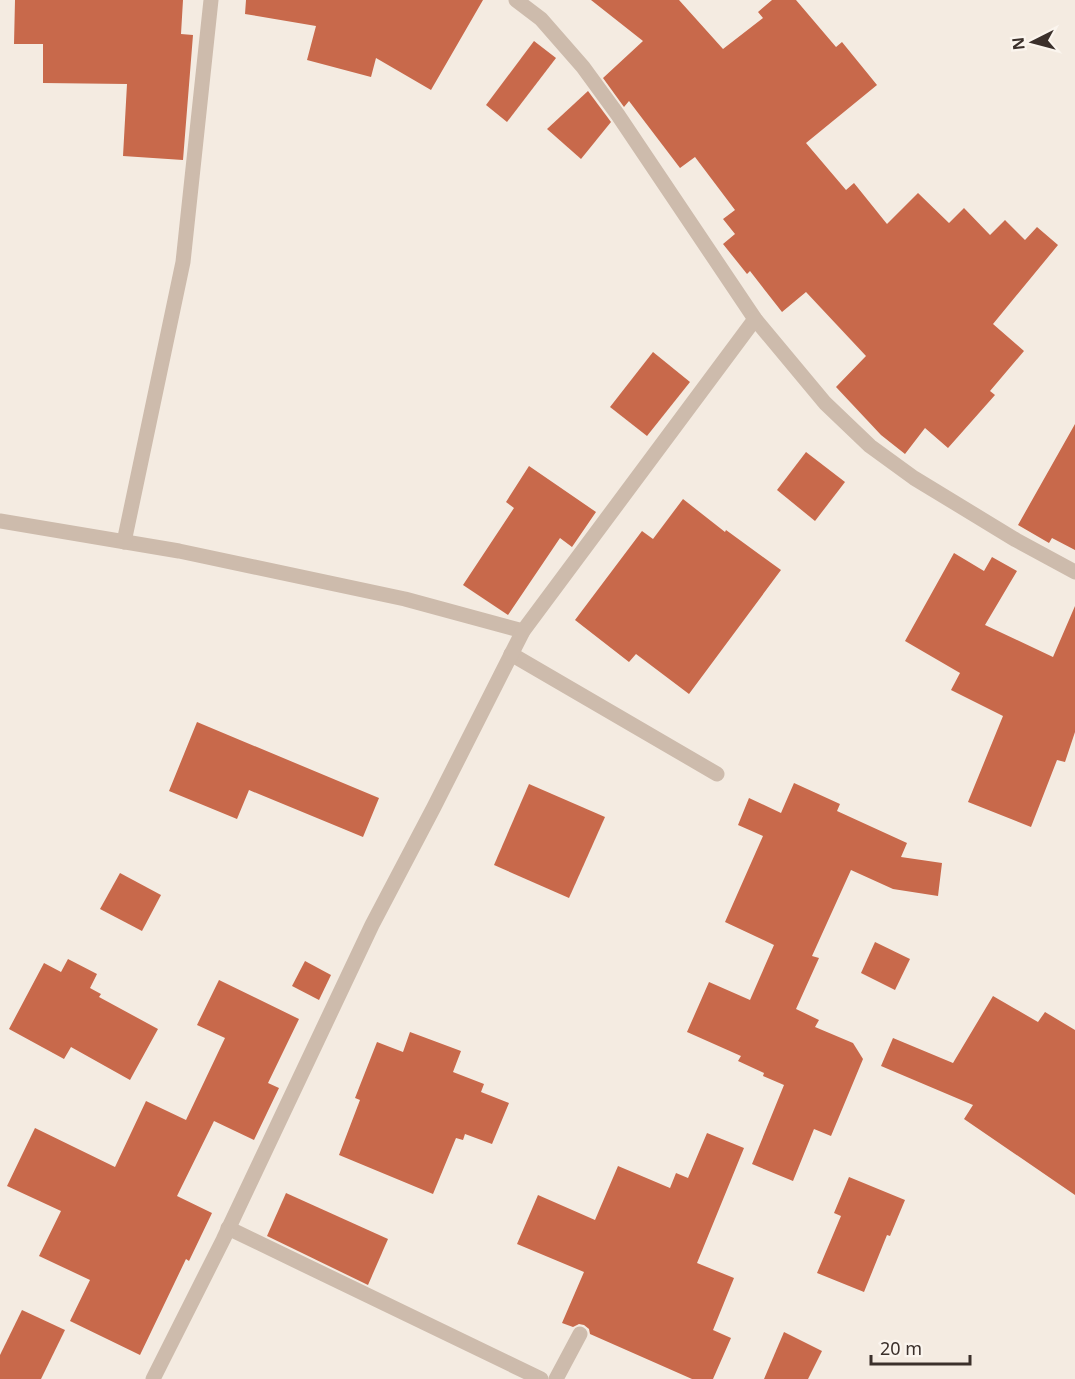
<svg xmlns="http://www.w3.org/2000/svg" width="1075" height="1379" font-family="'Noto Sans',sans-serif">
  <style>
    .building { fill: #c8694b }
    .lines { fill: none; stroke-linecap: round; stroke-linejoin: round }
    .minor { stroke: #cdbbac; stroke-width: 15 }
  </style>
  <rect width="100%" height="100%" fill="#f4ebe1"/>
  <g class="building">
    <path d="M15 0H183L181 34 193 35 183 160 123 156 127 84 43 83V44H14Z"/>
    <path d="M246 0H483L431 90 376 58 371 77 307 60 316 26 245 14Z"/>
    <path d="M591 0H679L723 49 763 18 758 12 772 0H796L836 47 842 42 877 85 806 143 846 190 854 183 887 224 918 193 949 223 964 208 990 235 1005 220 1025 240 1037 227 1058 245 993 324 1024 351 990 391 995 395 948 448 925 428 905 454 881 435 836 387 866 356 806 292 782 312 750 271 747 274 723 244 735 234 723 219 735 210 695 157 680 168 629 101 624 107 603 78 643 41Z"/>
    <path d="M534 41 556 58 507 122 486 105Z"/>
    <path d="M588 91 611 122 581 159 547 129Z"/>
    <path d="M653 352 690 382 647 436 610 407Z"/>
    <path d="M1075 424V550L1052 538 1049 543 1018 525Z"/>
    <path d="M806 452 845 482 815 521 777 490Z"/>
    <path d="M529 466 596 512 572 547 560 538 508 615 463 585 514 508 506 502Z"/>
    <path d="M683 499 725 532 726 530 781 570 689 694 636 654 629 662 575 620 642 531 653 539Z"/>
    <path d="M954 553 984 571 992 557 1017 571 985 625 1053 657 1075 606V732L1065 762 1057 760 1031 827 968 802 1003 716 951 690 960 673 905 641Z"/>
    <path d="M197 722 379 798 363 837 249 790 237 819 169 791Z"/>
    <path d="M794 783 840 804 837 811 907 843 901 857 942 863 938 896 893 889 851 870 812 956 819 958 796 1009 819 1020 815 1027 853 1043 863 1059 831 1136 814 1129 793 1181 752 1164 784 1085 763 1076 764 1073 738 1061 741 1056 687 1032 709 982 750 1000 774 945 725 922 763 836 738 825 749 798 781 813Z"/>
    <path d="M529 784 605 817 569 898 494 865Z"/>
    <path d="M120 873 161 895 142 931 100 909Z"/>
    <path d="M875 942 910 959 895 990 861 973Z"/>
    <path d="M68 959 97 974 90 988 101 994 99 997 158 1029 130 1080 71 1047 64 1059 9 1029 44 963 61 972Z"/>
    <path d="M305 961 331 975 319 1000 292 986Z"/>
    <path d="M219 980 299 1019 268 1083 279 1088 254 1140 214 1121 177 1196 212 1213 189 1261 186 1259 140 1355 70 1321 90 1280 39 1256 61 1211 7 1186 35 1128 115 1167 146 1101 186 1120 225 1038 197 1025Z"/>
    <path d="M993 996 1038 1022 1045 1012 1075 1030V1195L964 1119 973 1105 881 1066 893 1038 953 1063Z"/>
    <path d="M410 1032 461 1051 453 1072 484 1084 481 1092 509 1103 492 1144 465 1134 463 1140 456 1138 433 1194 339 1155 360 1100 355 1098 377 1042 403 1052Z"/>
    <path d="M707 1133 744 1148 697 1263 734 1278 713 1330 731 1338 713 1379H692L590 1334 589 1329 584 1325 579 1324 573 1327 562 1323 584 1272 517 1244 538 1195 595 1220 618 1166 670 1188 676 1173 688 1178Z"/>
    <path d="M849 1177 905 1200 890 1236 887 1235 864 1292 817 1273 841 1216 834 1213Z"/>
    <path d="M286 1193 388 1239 368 1285 267 1236Z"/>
    <path d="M22 1310 65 1330 41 1379H0V1355Z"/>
    <path d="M784 1332 822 1351 808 1379H764Z"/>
  </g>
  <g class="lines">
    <g class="minor">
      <path d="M516 0 541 19 583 67 618 115 755 319 825 403 870 446 914 478 1016 540 1075 572"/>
      <path d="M0 521 179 551 405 599 523 631"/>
      <path d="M124 542 183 262 211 0"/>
      <path d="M511 654 717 774"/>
      <path d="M228 1228 541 1379"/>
      <path d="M153 1379 223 1240 372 925 434 807 523 631 755 319"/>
      <path d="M556 1379 580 1334"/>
    </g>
  </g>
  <g transform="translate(1033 42) rotate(264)" stroke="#fbf5ee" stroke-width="4.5" paint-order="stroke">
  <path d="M0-4.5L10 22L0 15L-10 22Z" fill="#3b302b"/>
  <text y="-9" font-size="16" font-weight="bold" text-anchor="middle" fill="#3b302b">N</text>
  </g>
  <path d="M871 1355v9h99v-9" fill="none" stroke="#3b302b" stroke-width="3"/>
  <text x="880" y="1355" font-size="18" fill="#3b302b" stroke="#fbf5ee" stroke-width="4.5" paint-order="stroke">20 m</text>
</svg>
